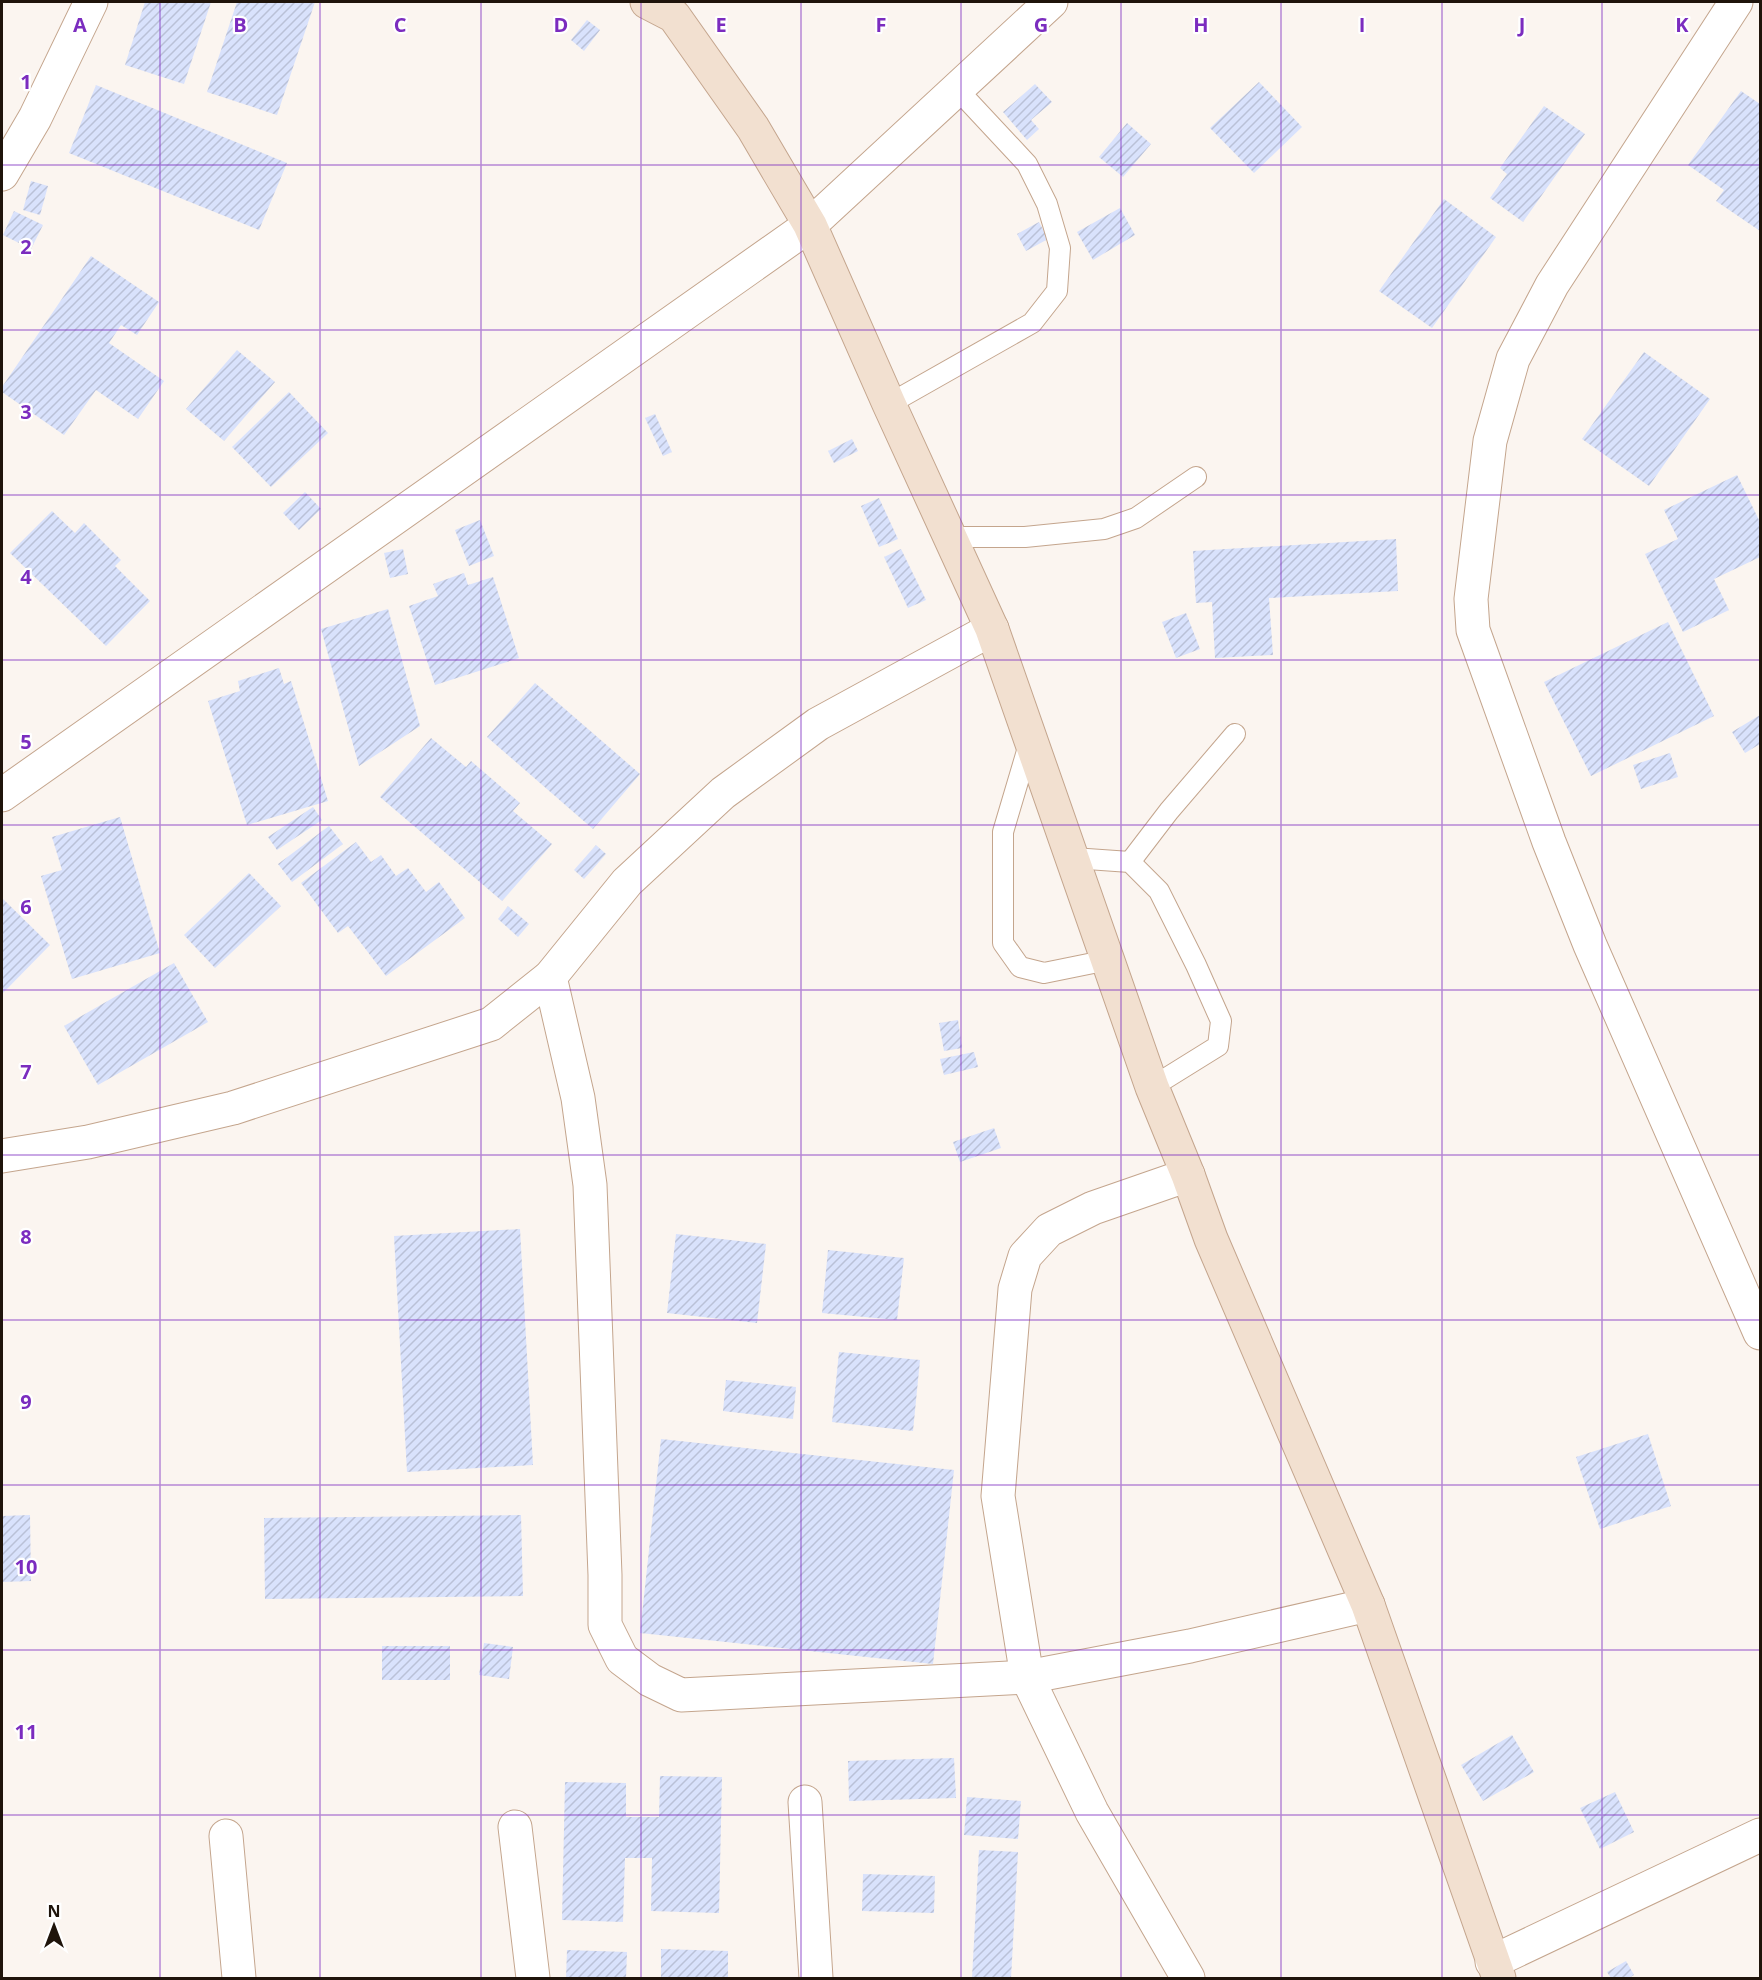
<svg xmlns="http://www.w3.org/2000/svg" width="1762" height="1980" font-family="'Open Sans',sans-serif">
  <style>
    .building { fill: url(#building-hatch) }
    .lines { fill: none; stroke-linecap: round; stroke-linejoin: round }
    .lane-casing { stroke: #c4a58d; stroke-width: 22 }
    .street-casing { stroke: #c4a58d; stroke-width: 35 }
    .secondary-casing { stroke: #c4a58d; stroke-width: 35 }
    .lane { stroke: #fff; stroke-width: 20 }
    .street { stroke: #fff; stroke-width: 33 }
    .secondary { stroke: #f2e0d0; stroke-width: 33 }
    .grid { fill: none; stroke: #7b2cbf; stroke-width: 1.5; stroke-opacity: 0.55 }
    .grid-label { font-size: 20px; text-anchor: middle; font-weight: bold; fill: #7b2cbf; stroke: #fff; stroke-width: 4.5; stroke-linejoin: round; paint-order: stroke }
  </style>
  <defs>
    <pattern id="building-hatch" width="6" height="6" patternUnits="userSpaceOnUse" patternTransform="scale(1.5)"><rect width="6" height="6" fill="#d9e2fc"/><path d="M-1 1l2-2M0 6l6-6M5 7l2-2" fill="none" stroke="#bac1d7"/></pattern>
  </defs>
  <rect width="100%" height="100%" fill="#fbf5f0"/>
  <g class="building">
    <path d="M145 2H211L184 84 125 65Z"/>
    <path d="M237 2H315L277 115 207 92Z"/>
    <path d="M587 20 600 30 584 51 571 40Z"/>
    <path d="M1259 82 1302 127 1254 173 1210 128Z"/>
    <path d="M1035 84 1052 102 1031 120 1039 129 1027 140 1003 112Z"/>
    <path d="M96 85 287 163 259 230 69 153Z"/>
    <path d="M1741 91 1760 104V231L1716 201 1724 190 1688 165Z"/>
    <path d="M1544 106 1585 134 1523 222 1490 198 1507 174 1500 168Z"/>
    <path d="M1127 123 1151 144 1123 177 1099 157Z"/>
    <path d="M31 181 48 186 40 215 23 210Z"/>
    <path d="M1444 199 1496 237 1432 328 1379 291Z"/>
    <path d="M1120 208 1135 235 1093 260 1077 232Z"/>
    <path d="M14 211 43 225 31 249 3 235Z"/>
    <path d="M1039 222 1048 239 1026 251 1017 234Z"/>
    <path d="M91 256 159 302 137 335 121 325 109 343 164 381 138 419 96 390 64 435 2 392V387Z"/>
    <path d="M237 350 275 382 224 441 186 409Z"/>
    <path d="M1644 352 1710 399 1649 486 1582 439Z"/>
    <path d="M289 392 328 433 271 487 232 447Z"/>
    <path d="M655 414 672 452 663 456 645 418Z"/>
    <path d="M852 439 858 451 834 463 828 451Z"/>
    <path d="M1737 475 1760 522V557L1714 579 1729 610 1683 632 1645 554 1678 539 1664 510Z"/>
    <path d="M305 492 321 509 299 530 283 513Z"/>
    <path d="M879 498 898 539 879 547 861 506Z"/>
    <path d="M52 511 75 533 84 523 121 560 115 566 150 601 106 646 10 553Z"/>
    <path d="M480 520 494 556 469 566 455 530Z"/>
    <path d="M1396 539 1398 591 1269 598 1273 655 1215 658 1212 602 1196 603 1193 551Z"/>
    <path d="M403 549 408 574 390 578 384 553Z"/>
    <path d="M901 549 926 600 908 608 884 557Z"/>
    <path d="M464 573 468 585 493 577 519 658 435 685 409 606 438 596 433 584Z"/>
    <path d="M388 609 420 726 359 766 321 629Z"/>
    <path d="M1186 613 1200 649 1176 658 1162 622Z"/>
    <path d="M1668 622 1714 716 1591 776 1544 682Z"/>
    <path d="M279 668 284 684 291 681 328 801 247 825 208 701 240 691 238 681Z"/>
    <path d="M535 683 640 774 593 829 487 737Z"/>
    <path d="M1760 715V744L1745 753 1732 732Z"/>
    <path d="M431 738 466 767 471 761 520 803 513 811 552 844 502 901 380 797Z"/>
    <path d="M1670 753 1678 777 1641 789 1633 765Z"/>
    <path d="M313 807 322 820 277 850 268 837Z"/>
    <path d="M120 817 160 953 72 979 41 876 62 870 52 837Z"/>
    <path d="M329 826 343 844 292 882 278 864Z"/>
    <path d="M356 842 371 862 381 855 396 876 408 868 426 892 439 882 465 918 386 976 348 926 338 933 301 883Z"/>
    <path d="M596 845 606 854 584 879 574 870Z"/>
    <path d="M249 873 281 906 215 968 184 935Z"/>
    <path d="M2 898 50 945 2 994Z"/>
    <path d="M508 906 529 924 518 937 498 919Z"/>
    <path d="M174 963 208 1022 98 1085 64 1026Z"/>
    <path d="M958 1020 962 1048 944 1051 939 1023Z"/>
    <path d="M974 1052 978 1067 944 1075 940 1059Z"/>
    <path d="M994 1128 1001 1148 960 1162 953 1142Z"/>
    <path d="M520 1229 533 1465 407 1472 394 1236Z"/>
    <path d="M676 1234 766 1244 757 1323 667 1313Z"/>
    <path d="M828 1250 904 1258 897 1320 822 1313Z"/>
    <path d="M839 1352 920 1360 913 1431 832 1422Z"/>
    <path d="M726 1380 796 1387 793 1419 723 1411Z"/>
    <path d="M1648 1434 1671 1506 1600 1529 1576 1457Z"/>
    <path d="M661 1439 954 1470 933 1664 640 1633Z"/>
    <path d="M30 1515 31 1581 2 1582V1516Z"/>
    <path d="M521 1515 523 1596 265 1599 264 1518Z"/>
    <path d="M484 1643 513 1647 509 1679 479 1675Z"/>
    <rect x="382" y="1646" width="68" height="34"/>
    <path d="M1512 1735 1534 1772 1483 1801 1461 1765Z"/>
    <path d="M954 1758 956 1798 849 1801 848 1761Z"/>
    <path d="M660 1776 722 1777 719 1913 651 1911 652 1858H625L623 1922 562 1920 565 1782 626 1783V1817H659Z"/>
    <path d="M1615 1792 1634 1832 1600 1849 1580 1808Z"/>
    <path d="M967 1797 1021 1801 1018 1839 964 1835Z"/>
    <path d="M979 1850 1018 1852 1011 1978H972Z"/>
    <path d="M863 1874 935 1876 934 1913 862 1911Z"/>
    <path d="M661 1949 728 1951V1978H661Z"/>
    <path d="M567 1950 627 1952 626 1978H566Z"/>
    <path d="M1626 1961 1634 1975 1629 1978H1611L1607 1972Z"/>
  </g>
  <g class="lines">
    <g class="lane-casing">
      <g id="lane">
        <path d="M889 404 1032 323 1057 291 1060 248 1047 204 1027 164 957 89"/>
        <path d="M950 537H1025L1104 529 1136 518 1196 477"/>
        <path d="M1030 741 1003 832V943L1020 967 1044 973 1108 960"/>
        <path d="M1073 858 1130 862 1159 891 1196 965 1221 1021 1218 1046 1152 1087"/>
        <path d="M1130 862 1169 811 1235 734"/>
      </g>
    </g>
    <g class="street-casing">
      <g id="street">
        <path d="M1736 2 1552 285 1513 359 1490 441 1471 599 1473 630 1549 842 1590 945 1760 1333"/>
        <path d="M2 174 35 118 91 2"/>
        <path d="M2 795 810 225 1051 2"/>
        <path d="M550 977 578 1098 590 1185 605 1575V1625L622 1659 650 1680 681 1695 1027 1677 1190 1646 1368 1605"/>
        <path d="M2 1156 88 1142 233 1108 491 1024 550 977 627 882 723 793 818 724 992 629"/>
        <path d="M1188 1175 1093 1208 1049 1230 1025 1256 1015 1289 998 1496 1027 1677 1092 1812 1188 1978"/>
        <path d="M805 1802 816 1978"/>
        <path d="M515 1827 533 1978"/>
        <path d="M226 1836 239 1978"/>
        <path d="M1492 1962 1760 1835"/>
      </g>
    </g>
    <g class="secondary-casing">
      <path id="secondary" d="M647 2 674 16 753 128 810 225 889 404 992 629 1152 1087 1188 1175 1211 1239 1368 1605 1499 1978"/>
    </g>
    <use href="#lane" class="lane"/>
    <use href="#street" class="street"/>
    <use href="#secondary" class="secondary"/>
  </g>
  <path class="grid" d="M160 2V1978M320 2V1978M481 2V1978M641 2V1978M801 2V1978M961 2V1978M1121 2V1978M1281 2V1978M1442 2V1978M1602 2V1978M2 165H1760M2 330H1760M2 495H1760M2 660H1760M2 825H1760M2 990H1760M2 1155H1760M2 1320H1760M2 1485H1760M2 1650H1760M2 1815H1760"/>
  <g class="grid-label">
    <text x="80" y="32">A</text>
    <text x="240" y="32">B</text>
    <text x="400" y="32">C</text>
    <text x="561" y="32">D</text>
    <text x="721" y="32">E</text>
    <text x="881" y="32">F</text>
    <text x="1041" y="32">G</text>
    <text x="1201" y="32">H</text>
    <text x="1362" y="32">I</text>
    <text x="1522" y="32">J</text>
    <text x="1682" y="32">K</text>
    <text x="26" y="89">1</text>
    <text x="26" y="254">2</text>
    <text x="26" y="419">3</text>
    <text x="26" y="584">4</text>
    <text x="26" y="749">5</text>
    <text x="26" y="914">6</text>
    <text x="26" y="1079">7</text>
    <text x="26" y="1244">8</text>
    <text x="26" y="1409">9</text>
    <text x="26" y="1574">10</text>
    <text x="26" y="1739">11</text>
  </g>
  <rect width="1762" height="1980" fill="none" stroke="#1f140b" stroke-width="6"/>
  <g transform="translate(54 1926)" stroke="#ffffff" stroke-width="4.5" paint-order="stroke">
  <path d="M0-4.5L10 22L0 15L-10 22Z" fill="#1f140b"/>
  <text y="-9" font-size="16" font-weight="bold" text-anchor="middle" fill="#1f140b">N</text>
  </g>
</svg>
